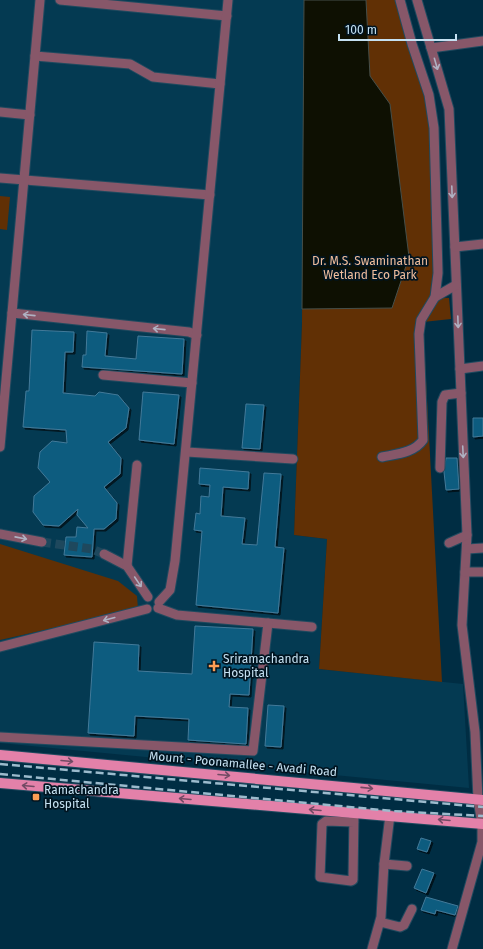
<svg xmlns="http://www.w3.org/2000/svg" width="483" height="949" font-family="'Fira Sans',sans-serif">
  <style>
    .built { fill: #043a52 }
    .green { fill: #613005 }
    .water { fill: #0e1002; stroke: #454f4a }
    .building { fill: #0c5b7f; stroke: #437a99; filter: url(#shadow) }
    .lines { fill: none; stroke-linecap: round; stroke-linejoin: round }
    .minor-tunnel { stroke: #1e485d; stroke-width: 9; stroke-dasharray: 9 4.5; stroke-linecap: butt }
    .minor-casing { stroke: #204a5f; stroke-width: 11 }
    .major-casing { stroke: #204a5f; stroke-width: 12 }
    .minor { stroke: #875769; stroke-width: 9 }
    .major { stroke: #e381a9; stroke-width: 10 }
    .rail { stroke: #9cbbcd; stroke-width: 2.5; stroke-dasharray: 8 4; stroke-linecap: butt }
    .oneway { stroke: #afb1c2 }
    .oneway2 { stroke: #724a64 }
    .poi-dot { fill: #fd9d55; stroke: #001420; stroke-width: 1.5 }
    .labels { text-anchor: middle; stroke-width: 3.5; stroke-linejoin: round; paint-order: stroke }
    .park-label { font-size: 12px; fill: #f0be9d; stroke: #001420 }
    .poi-label { font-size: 12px; fill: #c5e1f2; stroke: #001420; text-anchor: start }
    .street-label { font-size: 12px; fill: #c5e1f2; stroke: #001420 }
  </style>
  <defs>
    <filter id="shadow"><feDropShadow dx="2" dy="2" stdDeviation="0" flood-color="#0009"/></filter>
  </defs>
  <rect width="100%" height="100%" fill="#002d43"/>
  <path class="built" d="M0 0H304L302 323 294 535 327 539 319 669 463 684 469 788 0 743Z"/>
  <g class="green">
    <path d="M304 0H400L429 95 435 297 449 298 451 319 423 322 442 682 319 669 327 539 294 535 302 323Z"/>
    <path d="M0 196 10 197 7 230 0 229Z"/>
    <path d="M0 544 118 581 137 596 138 609 0 640Z"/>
  </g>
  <path class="water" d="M304 0H366L370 76 390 104 409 257 392 308 302 309Z"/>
  <g class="building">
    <path d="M32 330 74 332 73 352H65L63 393 95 396 99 392 118 395 129 408 126 428 108 442 121 458 120 474 104 487 117 503 116 519 104 529H94L92 557 64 555 66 537H76L77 527 88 528 77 515 78 509 59 526 43 525 33 512 34 496 50 482 38 468 40 452 52 441 67 443 66 430 23 427 26 391H29Z"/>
    <path d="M87 331 107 333 105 356 136 359 138 336 184 339 182 374 82 367 83 355H86Z"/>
    <path d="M143 392 179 395 174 444 139 440Z"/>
    <path d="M246 404 264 405 260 449 242 448Z"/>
    <path d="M473 418H483V436L473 437Z"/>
    <path d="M446 458H457L459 489 446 490 444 472Z"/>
    <path d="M200 468 249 472 248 489 223 487 221 516 245 518 242 544 257 545 264 473 281 474 275 547 284 548 278 613 196 605 202 531 194 530 196 513 200 514 201 496 209 497 210 485 199 484Z"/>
    <path d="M195 626 253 629 249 695 230 694 229 707 248 708 246 744 188 740 189 719 135 716 134 736 88 733 94 642 139 645 138 671 192 674Z"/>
    <path d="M268 705 284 706 281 747 265 746Z"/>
    <path d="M421 838 431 841 427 852 417 849Z"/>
    <path d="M422 869 434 873 426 893 414 888Z"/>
    <path d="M426 897 458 906 455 915 436 910 435 914 421 910Z"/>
  </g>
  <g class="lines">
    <path class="minor-tunnel" d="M42 542 92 549 104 554"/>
    <g class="minor-casing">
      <g id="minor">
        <path d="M60 0 227 16"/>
        <path d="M417 0 449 109 467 535 462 625 475 732 478 800 482 824V842L452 949"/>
        <path d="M431 48 483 41"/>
        <path d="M35 56 130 64 153 77 220 84"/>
        <path d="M0 112 30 115"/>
        <path d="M0 178 210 195"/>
        <path d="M455 247 483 244"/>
        <path d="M435 297 456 285"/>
        <path d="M12 313 189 332 197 335"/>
        <path d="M460 369 483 366"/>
        <path d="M103 375 192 383"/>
        <path d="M0 447 40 0"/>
        <path d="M187 452 293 459"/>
        <path d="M382 457C396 454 414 453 423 440L419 334 421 320 435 297 438 273 434 128 429 95 412 44 400 0"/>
        <path d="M440 468 442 402 445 395 461 393"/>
        <path d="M0 534 42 542"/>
        <path d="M449 543 467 535"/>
        <path d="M467 549 483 548"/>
        <path d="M104 554 127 566 148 597"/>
        <path d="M127 566 137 465"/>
        <path d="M465 572H483"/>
        <path d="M159 602 170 590 175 561 228 0"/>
        <path d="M158 608 177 615 312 627"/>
        <path d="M0 647 147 609"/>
        <path d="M0 737 253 751 268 623"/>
        <path d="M354 822 326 821 322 824 320 877 351 881 353 880 354 813"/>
        <path d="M384 864 407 866"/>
        <path d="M380 922 400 927 404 925 412 909"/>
        <path d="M372 949 381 917 384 864 390 815"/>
      </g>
    </g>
    <g class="major-casing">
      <g id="major">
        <path d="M0 755 483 800"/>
        <path d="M0 783 483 824"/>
      </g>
    </g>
    <use href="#minor" class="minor"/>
    <use href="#major" class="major"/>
    <g class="rail">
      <path d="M0 764 483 807"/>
      <path d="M0 774 392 811 483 816"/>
    </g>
  </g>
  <defs><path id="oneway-shaft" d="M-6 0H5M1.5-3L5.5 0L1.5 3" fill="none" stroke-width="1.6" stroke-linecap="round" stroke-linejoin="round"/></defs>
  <g class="oneway">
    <use href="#oneway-shaft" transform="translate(436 64) rotate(74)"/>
    <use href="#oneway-shaft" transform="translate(452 192) rotate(88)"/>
    <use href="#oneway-shaft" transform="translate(29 315) rotate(-174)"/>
    <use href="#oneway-shaft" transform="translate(458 322) rotate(88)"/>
    <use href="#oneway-shaft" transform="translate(159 329) rotate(-174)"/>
    <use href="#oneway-shaft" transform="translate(463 452) rotate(87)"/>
    <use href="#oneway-shaft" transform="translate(21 538) rotate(11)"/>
    <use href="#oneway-shaft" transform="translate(138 582) rotate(56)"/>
    <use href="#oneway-shaft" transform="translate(109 619) rotate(165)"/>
  </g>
  <g class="oneway2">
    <use href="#oneway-shaft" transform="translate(67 761) rotate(5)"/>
    <use href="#oneway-shaft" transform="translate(224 775) rotate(5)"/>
    <use href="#oneway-shaft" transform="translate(28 786) rotate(-175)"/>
    <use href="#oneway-shaft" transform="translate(367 788) rotate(6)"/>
    <use href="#oneway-shaft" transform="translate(185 799) rotate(-175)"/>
    <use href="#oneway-shaft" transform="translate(315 810) rotate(-175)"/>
    <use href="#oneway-shaft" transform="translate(444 820) rotate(-175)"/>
  </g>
  <g class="poi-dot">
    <path d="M212 660h4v4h4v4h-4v4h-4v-4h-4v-4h4z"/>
    <rect x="32" y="793" width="8" height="8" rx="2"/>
  </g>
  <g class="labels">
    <g class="park-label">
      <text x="370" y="265">Dr. M.S. Swaminathan<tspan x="370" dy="14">Wetland Eco Park</tspan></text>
    </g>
    <g class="poi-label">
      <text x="223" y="663">Sriramachandra<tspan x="223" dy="14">Hospital</tspan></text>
      <text x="44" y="794">Ramachandra<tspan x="44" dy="14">Hospital</tspan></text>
    </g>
    <g class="street-label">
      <text transform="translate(243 764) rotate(5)" y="4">Mount - Poonamallee - Avadi Road</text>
    </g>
  </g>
  <path d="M339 34v6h117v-6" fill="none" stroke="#c5e1f2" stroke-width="2"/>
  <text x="345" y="34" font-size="12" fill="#c5e1f2" stroke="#001420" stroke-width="3" paint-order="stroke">100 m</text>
</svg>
